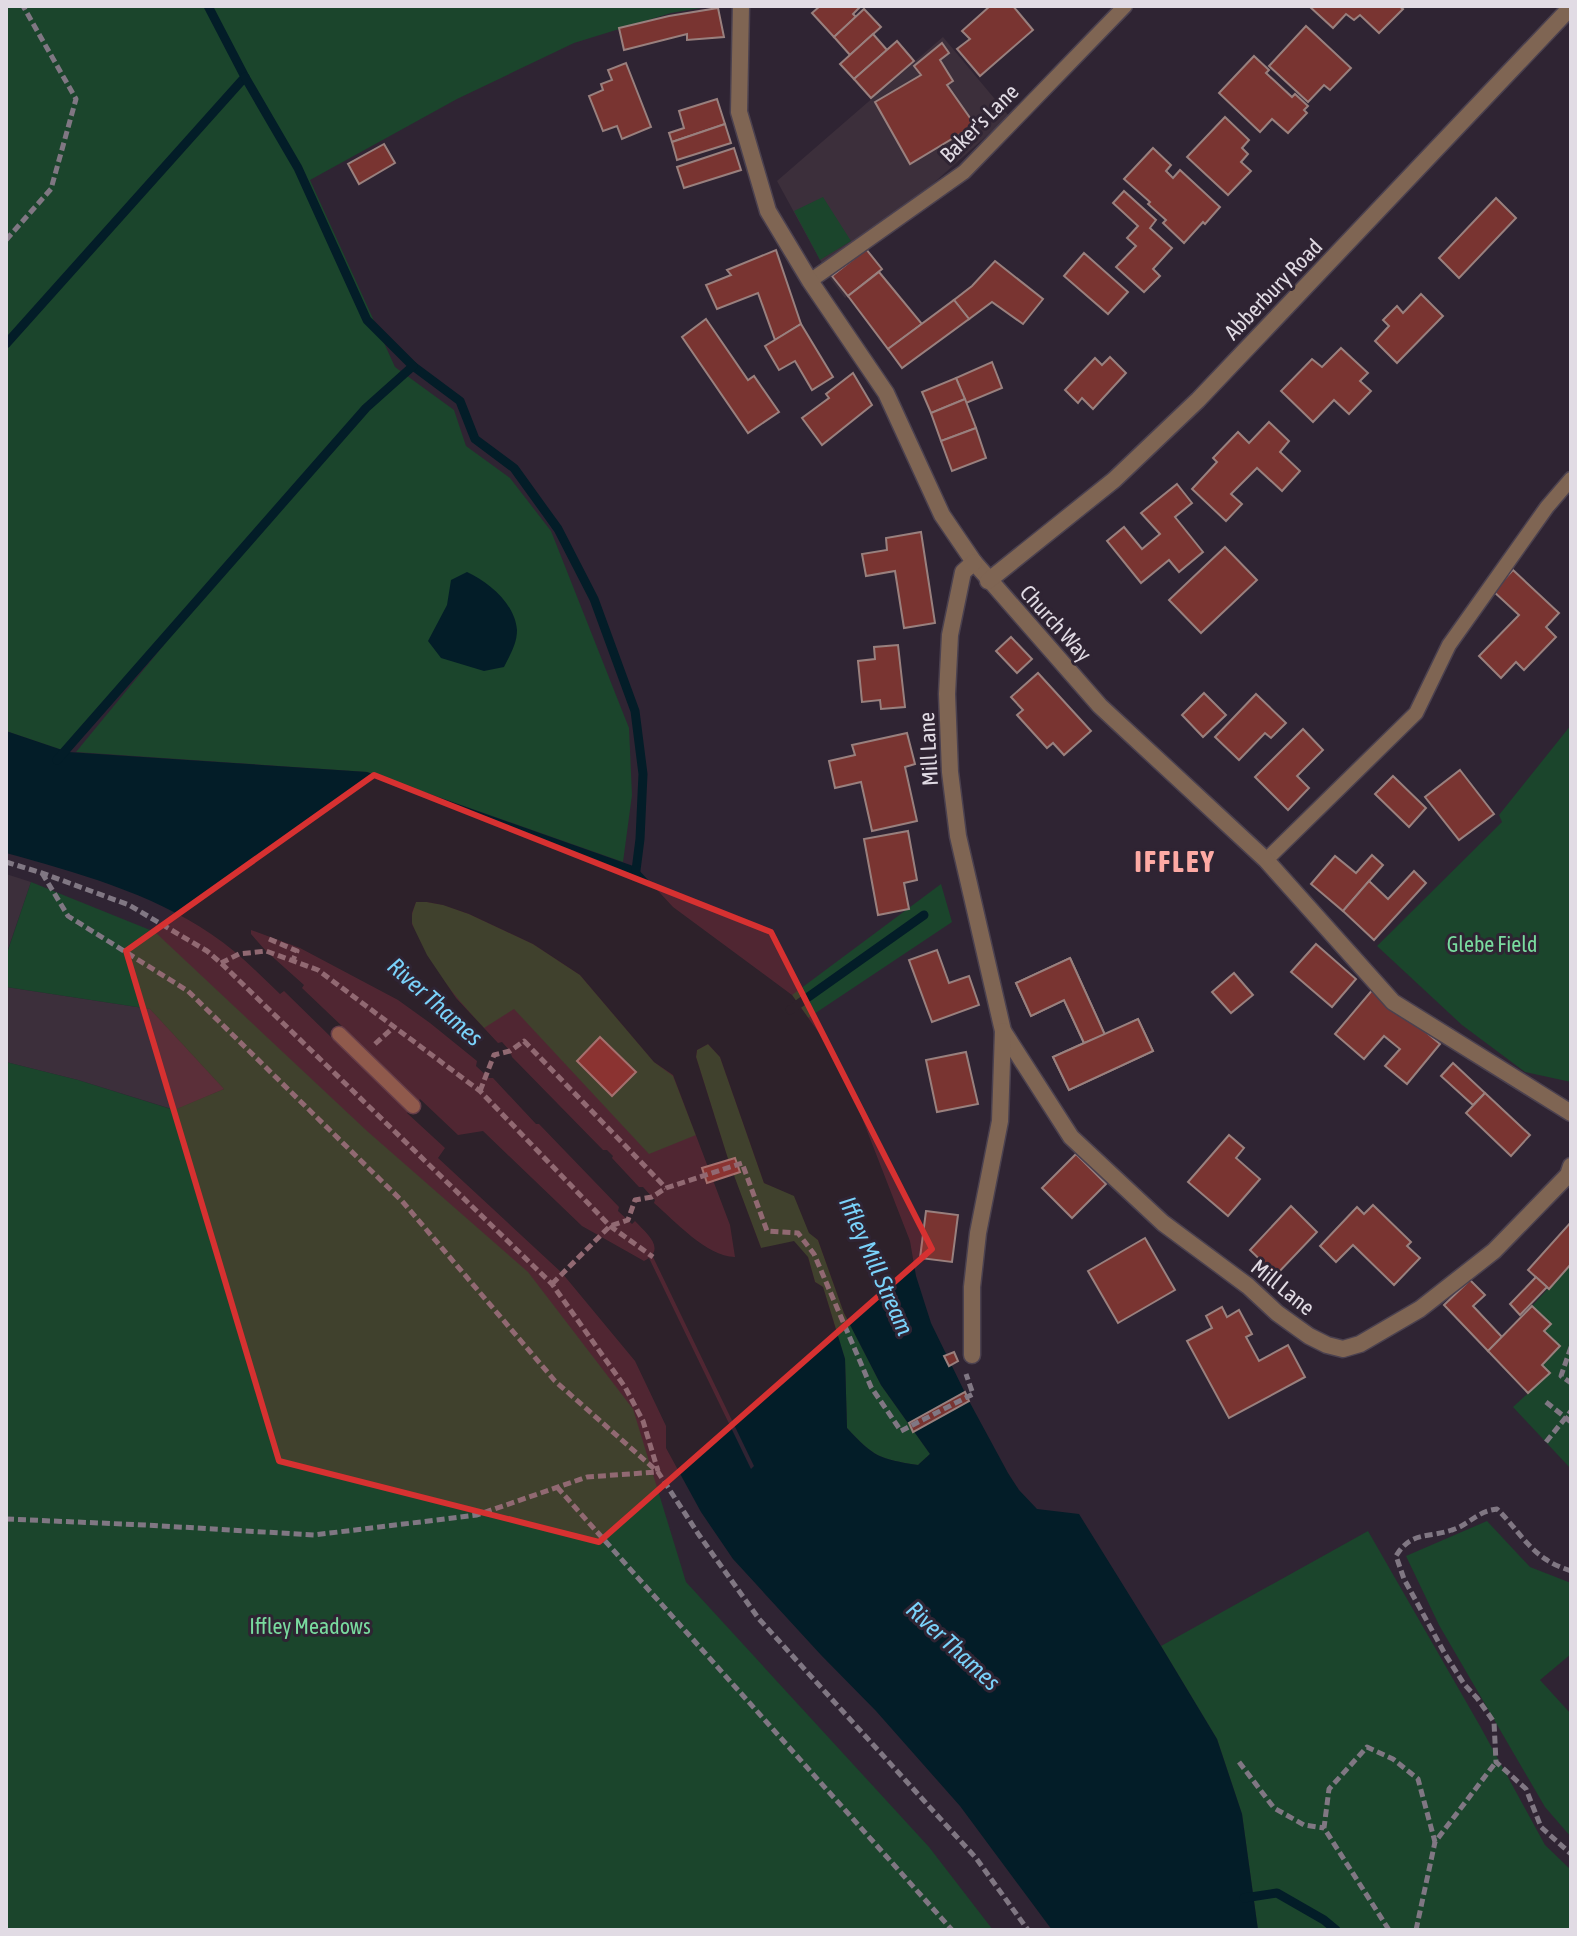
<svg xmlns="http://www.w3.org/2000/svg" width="1577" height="1936" font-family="'Asap Condensed',sans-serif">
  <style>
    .commercial { fill: #3c2f3b }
    .green { fill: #1b452c; fill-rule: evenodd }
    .water { fill: #031d28; fill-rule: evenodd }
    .pier { fill: #2f2433 }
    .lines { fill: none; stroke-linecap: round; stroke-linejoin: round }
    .stream { stroke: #031d28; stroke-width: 9 }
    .building { fill: #793431; stroke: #99807e; stroke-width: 2 }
    .lane-casing { stroke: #4b414f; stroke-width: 17 }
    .street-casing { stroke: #4b414f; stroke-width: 19 }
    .path { stroke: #807783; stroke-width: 5; stroke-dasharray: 8 4; stroke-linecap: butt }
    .lane { stroke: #7f6553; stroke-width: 14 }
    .street { stroke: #7f6553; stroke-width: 16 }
    .marked { fill: #d73131; fill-opacity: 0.2; stroke: #d73131; stroke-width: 6; stroke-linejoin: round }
    .labels { text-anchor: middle; stroke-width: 6; stroke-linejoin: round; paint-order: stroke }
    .street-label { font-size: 22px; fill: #e1dbe4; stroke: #2f2433 }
    .park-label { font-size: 22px; fill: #79db9f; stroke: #2f2433 }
    .water-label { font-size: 24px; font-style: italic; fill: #7ad2fa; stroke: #2f2433 }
    .district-label { font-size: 30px; font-weight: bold; letter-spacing: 2px; fill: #fdaaa4; stroke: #2f2433 }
  </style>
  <rect width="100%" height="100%" fill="#2f2433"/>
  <g class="commercial">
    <path d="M943 37 1009 116 928 188 860 239 882 269 845 298 830 278 777 181Z"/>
    <path d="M6 874 31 882 6 955Z"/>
    <path d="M6 987 150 1009 224 1089 175 1110 78 1080 6 1062Z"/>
  </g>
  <g class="green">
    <path d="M6 6H713L671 13 574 43 457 99 310 180 395 367 454 410 466 446 510 478 551 531 629 728 632 795 623 862 367 772 76 752 335 437 68 752 6 731Z"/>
    <path d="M823 197 851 241 820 260 794 211Z"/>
    <path d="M1571 725V1082L1525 1072 1462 1025 1377 946 1502 822 1499 815Z"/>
    <path d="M31 882 155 932 367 1131 528 1272 633 1409 686 1582 929 1847 993 1930H6V1062L78 1080 174 1110 224 1089 150 1009 6 987V956Z"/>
    <path d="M941 884 952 922 808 1018 792 995Z"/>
    <path d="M416 902H427L444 905 469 914 533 944 580 975 654 1062 673 1076 696 1135 649 1154 514 1009 484 1028C460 1002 423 960 413 926 410 918 413 910 416 902ZM600 1038 636 1072 612 1096 577 1062Z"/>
    <path d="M708 1044 720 1057 764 1183 794 1195 809 1232 818 1240 844 1313 881 1385 930 1454 918 1465C879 1459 874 1457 847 1428L845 1359 823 1287 815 1282 808 1257 761 1248 730 1166 696 1057 697 1050Z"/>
    <path d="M1571 1264V1469L1513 1407 1550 1373 1542 1365 1560 1346 1544 1331 1550 1325 1532 1306Z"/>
    <path d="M1487 1521 1530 1567 1571 1583V1654L1540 1680 1571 1714V1837L1545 1807 1439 1625 1406 1556Z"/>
    <path d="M1368 1531 1480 1726 1545 1845 1571 1870V1930H1258L1242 1814 1217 1739 1161 1646Z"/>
  </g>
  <g class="water">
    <path d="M467 572C489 582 515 604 517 630 517 644 510 655 504 667L484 671 441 658 428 641 447 605 451 580Z"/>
    <path d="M6 731 68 752 367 772 636 867 673 907 792 995 841 1064 910 1241 916 1276 931 1323 969 1401 1008 1473 1019 1490 1037 1509 1079 1514 1161 1646 1217 1739 1242 1814 1258 1930H1052L960 1806 876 1711 821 1655 733 1559 701 1512 666 1448V1426L635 1361 562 1273 438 1158 445 1148 407 1113 420 1099 458 1135 483 1131 582 1226 644 1261C667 1249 647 1234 635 1221L632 1224 618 1211 619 1207 539 1124H536L493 1078H489L476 1066 477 1061 430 1023 398 1000 300 948 251 930V934L266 951 304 985 302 988 344 1028 333 1039 284 991 280 994C258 973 237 951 211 934 151 893 75 872 6 853ZM416 902H427L443 905 469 914 533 944 580 975 654 1062 673 1075 730 1225 735 1257C706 1256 675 1221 654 1203L655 1200 643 1187H639L612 1158 613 1156 607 1150H603L512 1057 510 1051 502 1042 498 1043 456 998 427 955 412 924V913ZM708 1044 720 1057 764 1183 794 1196 809 1233 818 1240 844 1313 881 1385 930 1454 918 1465C879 1459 874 1457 847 1428L845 1359 823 1287 815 1282 808 1257 794 1241 761 1248 729 1162 696 1057 697 1050Z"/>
  </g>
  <path class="pier" d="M653 1257 754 1466 751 1469 649 1258Z"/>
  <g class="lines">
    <g class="stream">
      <path d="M6 344 245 77 208 6"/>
      <path d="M413 366 460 401 475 439 514 468 558 529 594 599 635 711 643 774 640 839 635 878"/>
      <path d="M57 760 366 408 413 366 367 320 298 168 245 77"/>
      <path d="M790 1010 924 915"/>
      <path d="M1244 1898 1277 1893 1324 1920 1336 1930"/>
    </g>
  </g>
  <g class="building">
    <path d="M820 6H861L853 14 856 17 834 37 812 13Z"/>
    <path d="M990 6H1013L1033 30 980 76 957 49 970 39 962 31Z"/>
    <path d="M1309 6H1399L1403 9 1379 33 1360 15 1354 20 1346 14 1333 28Z"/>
    <path d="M718 8 724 37 687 40V34L624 50 619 28 669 16Z"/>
    <path d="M864 9 881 27 850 55 834 37Z"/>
    <path d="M1306 26 1351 68 1330 90 1324 85 1308 102 1269 66Z"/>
    <path d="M873 34 887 50 854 79 840 64Z"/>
    <path d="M897 41 914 61 871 98 854 79Z"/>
    <path d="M942 43 949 53 940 60 953 81 947 85 975 125 910 164 875 102 921 75 914 66Z"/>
    <path d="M1254 56 1269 70 1266 73 1292 97 1295 94 1308 106 1304 110 1307 113 1288 133 1272 119 1260 132 1219 93Z"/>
    <path d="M626 63 651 127 622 139 617 126 603 131 589 96 603 90 601 84 612 80 608 70Z"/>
    <path d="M717 99 725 124 672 142 669 133 684 128 679 111Z"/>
    <path d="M1225 117 1249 140 1242 148 1248 154 1241 162 1251 171 1228 195 1187 157Z"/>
    <path d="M725 124 731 143 677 160 672 142Z"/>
    <path d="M384 144 395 163 359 184 348 164Z"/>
    <path d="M734 148 741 170 684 188 677 167Z"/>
    <path d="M1153 148 1171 165 1166 171 1173 178 1180 170 1220 207 1205 224 1203 222 1184 243 1163 223 1166 220 1148 204 1150 202 1124 179Z"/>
    <path d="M1124 191 1156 220 1150 228 1172 248 1153 269 1160 276 1144 292 1116 267 1136 246 1127 238 1138 226 1113 203Z"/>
    <path d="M1496 198 1516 218 1459 278 1439 258Z"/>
    <path d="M866 249 882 269 848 296 832 276Z"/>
    <path d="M776 250 801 324 775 340 758 293 717 309 706 285 731 275 727 270Z"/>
    <path d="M1084 253 1128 292 1108 314 1064 276Z"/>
    <path d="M995 261 1043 299 1023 324 992 302 969 319 954 300 972 286Z"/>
    <path d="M879 272 922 324 888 349 848 296Z"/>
    <path d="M1421 294 1443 316 1397 363 1375 341 1389 326 1383 320 1397 306 1403 313Z"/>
    <path d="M954 300 969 319 902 368 888 349Z"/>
    <path d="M706 319 748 380 754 376 779 412 748 433 682 337Z"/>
    <path d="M801 324 833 377 812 390 795 361 779 370 765 346Z"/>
    <path d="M1341 348 1368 373 1360 381 1371 391 1349 414 1334 400 1313 422 1281 391 1312 359 1322 367Z"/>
    <path d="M1110 357 1126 373 1093 409 1082 398 1078 403 1065 390 1095 358 1102 365Z"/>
    <path d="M992 362 1002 388 966 403 956 378Z"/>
    <path d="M853 373 872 405 822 445 802 418 829 398 826 394Z"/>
    <path d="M956 378 965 399 931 413 922 392Z"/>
    <path d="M965 399 976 428 941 441 931 413Z"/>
    <path d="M1269 422 1289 441 1280 452 1300 471 1282 491 1257 468 1231 494 1242 504 1226 521 1192 489 1217 462 1213 458 1238 432 1249 443Z"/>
    <path d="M976 428 986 458 952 471 941 441Z"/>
    <path d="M1177 484 1192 503 1175 517 1203 552 1179 572 1169 560 1141 583 1107 541 1124 527 1142 549 1160 534 1141 513Z"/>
    <path d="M921 532 935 623 904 628 895 571 866 576 862 554 887 550 886 538Z"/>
    <path d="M1225 547 1257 580 1201 633 1169 600Z"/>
    <path d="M1513 570 1559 613 1546 627 1556 637 1524 670 1516 662 1501 678 1479 656 1519 615 1493 591Z"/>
    <path d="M1011 637 1032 659 1017 673 996 651Z"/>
    <path d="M898 645 905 707 881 709 880 700 862 702 858 661 875 659 874 647Z"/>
    <path d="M1038 673 1091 731 1064 755 1053 743 1047 748 1017 715 1023 710 1011 697Z"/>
    <path d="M1204 693 1226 715 1203 737 1182 715Z"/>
    <path d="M1256 694 1286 723 1271 738 1265 733 1239 760 1215 737Z"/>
    <path d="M1303 729 1323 750 1297 776 1309 788 1288 810 1255 777Z"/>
    <path d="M907 733 915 764 905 767 917 821 872 831 861 782 835 788 829 761 855 755 852 745Z"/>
    <path d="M1460 770 1494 814 1459 840 1425 797Z"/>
    <path d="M1393 776 1426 808 1409 827 1375 794Z"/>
    <path d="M908 831 917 880 904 883 909 909 878 915 864 839Z"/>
    <path d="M1372 855 1383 865 1343 911 1311 884 1335 856 1356 873Z"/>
    <path d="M1414 871 1426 883 1374 940 1343 911 1369 881 1388 899Z"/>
    <path d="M1316 944 1356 979 1332 1007 1291 972Z"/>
    <path d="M937 950 949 983 969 976 979 1005 932 1022 909 960Z"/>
    <path d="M1070 958 1105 1035 1138 1019 1153 1051 1069 1090 1053 1057 1084 1043 1064 1000 1031 1016 1016 983Z"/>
    <path d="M1070 958 1105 1035 1084 1043 1064 1000 1031 1016 1016 983Z"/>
    <path d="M1234 973 1253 995 1231 1013 1212 992Z"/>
    <path d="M1374 988 1440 1044 1407 1084 1385 1066 1400 1049 1384 1036 1364 1059 1335 1034Z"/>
    <path d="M1138 1019 1153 1051 1069 1090 1053 1057Z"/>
    <path d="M600 1037 636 1072 612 1096 577 1061Z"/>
    <path d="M966 1052 978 1104 937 1112 926 1060Z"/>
    <path d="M1453 1063 1485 1093 1473 1105 1441 1076Z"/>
    <path d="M1485 1093 1530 1135 1511 1156 1466 1113Z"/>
    <path d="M1229 1135 1244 1148 1236 1158 1260 1179 1228 1216 1188 1182Z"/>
    <path d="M1076 1154 1106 1184 1072 1218 1042 1188Z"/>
    <path d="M735 1158 740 1172 707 1183 702 1168Z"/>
    <path d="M1373 1205 1411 1242 1407 1246 1420 1258 1394 1285 1353 1245 1336 1262 1320 1246 1357 1207 1364 1214Z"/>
    <path d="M1291 1206 1317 1232 1276 1275 1250 1250Z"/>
    <path d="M926 1211 958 1215 952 1262 920 1258Z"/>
    <path d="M1571 1222V1264L1549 1289 1528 1270Z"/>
    <path d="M1145 1238 1175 1290 1118 1323 1088 1271Z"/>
    <path d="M1536 1277 1547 1287 1520 1315 1510 1304Z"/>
    <path d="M1470 1280 1485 1295 1473 1306 1502 1337 1488 1351 1444 1305Z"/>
    <path d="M1532 1306 1551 1324 1544 1331 1560 1346 1542 1365 1550 1373 1528 1393 1488 1351Z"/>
    <path d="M1222 1307 1227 1317 1239 1310 1252 1334 1246 1337 1259 1361 1288 1345 1305 1377 1229 1418 1187 1341 1212 1328 1206 1316Z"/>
    <path d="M954 1352 958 1361 949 1366 944 1356Z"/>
    <path d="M965 1392 969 1401 913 1432 909 1423Z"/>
  </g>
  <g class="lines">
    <g class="lane-casing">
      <g id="lane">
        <path d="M810 281 964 172 1125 6"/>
        <path d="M1266 860 1416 713 1449 645 1547 507 1571 479"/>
        <path d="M339 1034 413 1106"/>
      </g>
    </g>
    <g class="street-casing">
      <g id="street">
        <path d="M741 6 739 112 768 211 810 281 886 393 942 515 974 562 1100 706 1266 860 1393 1002 1571 1113"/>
        <path d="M974 562 963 572 950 635 947 694 950 772 958 836 1003 1031 1071 1137 1163 1223 1248 1286 1277 1313 1309 1336 1327 1345 1343 1349 1360 1344 1420 1309 1494 1251 1568 1175 1571 1166"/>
        <path d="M988 581 1114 480 1198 400 1571 7"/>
        <path d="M972 1355V1287L978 1233 1000 1121 1003 1031"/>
      </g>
    </g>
    <g class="path">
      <path d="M6 240 51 189 76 99 23 6"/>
      <path d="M6 862 42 873 129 905 207 951 221 963 552 1284 625 1387 643 1421 658 1471"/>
      <path d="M42 873 68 916 188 991 402 1201 555 1381 658 1472 699 1535 759 1619 976 1858 1028 1930"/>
      <path d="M269 939 297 951 293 960"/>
      <path d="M221 963 239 954 266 951 318 970 480 1091 610 1226 653 1257"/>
      <path d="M375 1044 395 1026"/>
      <path d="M480 1091 494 1055 510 1051 524 1041 666 1188"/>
      <path d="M552 1284 610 1226 628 1220 635 1200 652 1197 666 1188 742 1163 767 1231 798 1233 814 1254 871 1387 901 1431 973 1394 966 1374"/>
      <path d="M1571 1347 1561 1376 1571 1383"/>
      <path d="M1546 1402 1571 1422"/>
      <path d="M1546 1442 1571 1411"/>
      <path d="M557 1487 952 1930"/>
      <path d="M6 1519 146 1525 314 1535 477 1515 587 1477 657 1472"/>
      <path d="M1571 1571C1563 1568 1554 1565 1547 1560 1527 1548 1514 1525 1497 1509 1477 1511 1469 1525 1452 1530 1428 1538 1411 1531 1396 1556L1404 1579 1445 1654 1464 1684 1477 1698 1494 1722 1496 1762 1526 1789 1541 1827 1571 1854"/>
      <path d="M1239 1762 1274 1808 1304 1825 1324 1828"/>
      <path d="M1389 1930 1324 1828 1329 1789 1367 1747 1393 1759 1418 1779 1435 1842 1496 1762"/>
      <path d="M1416 1930 1435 1842"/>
    </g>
    <use href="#lane" class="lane"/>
    <use href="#street" class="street"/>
  </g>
  <path class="marked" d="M374 775 771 932 932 1249 599 1542 279 1461 126 951Z"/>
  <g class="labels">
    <g class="street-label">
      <text transform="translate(979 123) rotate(-45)" y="8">Baker's Lane</text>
      <text transform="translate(1273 289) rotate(-46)" y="8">Abberbury Road</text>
      <text transform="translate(1056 623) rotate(48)" y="8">Church Way</text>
      <text transform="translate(928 749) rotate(-93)" y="8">Mill Lane</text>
      <text transform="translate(1283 1287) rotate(39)" y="8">Mill Lane</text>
    </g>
    <g class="park-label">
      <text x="1492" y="952">Glebe Field</text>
      <text x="310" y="1634">Iffley Meadows</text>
    </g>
    <g class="water-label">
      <text transform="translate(435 1002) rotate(42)" y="8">River Thames</text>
      <text transform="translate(876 1266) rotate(66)" y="8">Iffley Mill Stream</text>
      <text transform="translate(953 1646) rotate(43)" y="8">River Thames</text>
    </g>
    <g class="district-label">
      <text x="1175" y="872">IFFLEY</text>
    </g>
  </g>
  <rect width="1577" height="1936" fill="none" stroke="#e1dbe4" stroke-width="16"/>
</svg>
